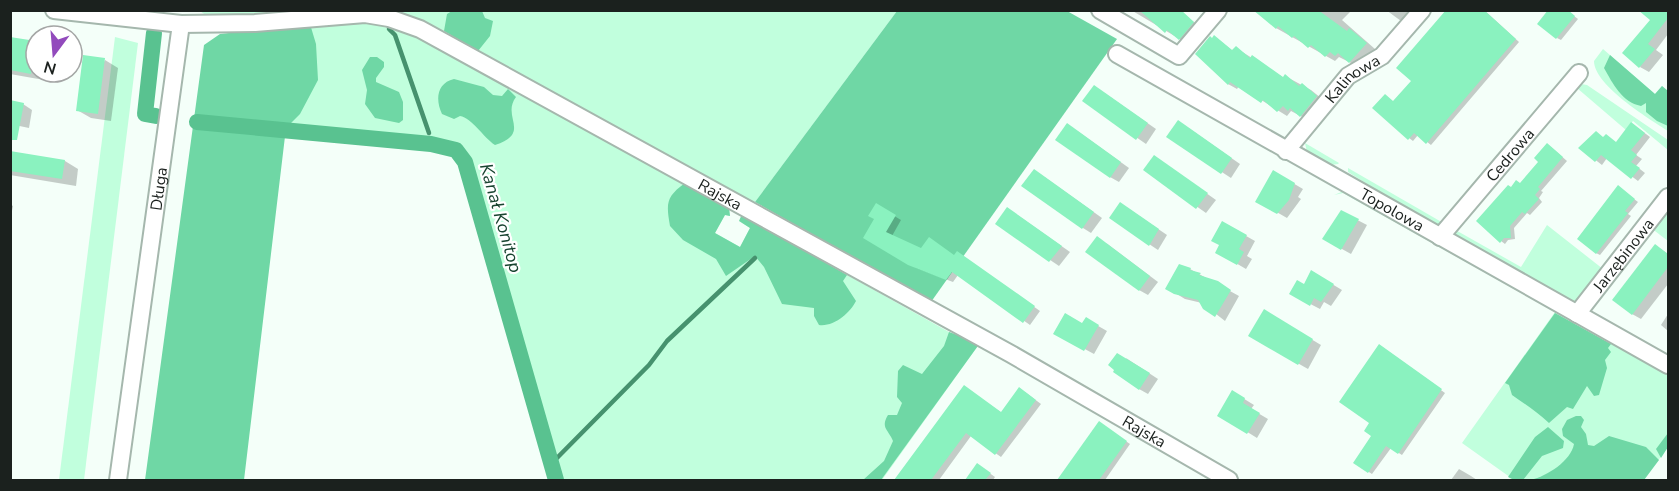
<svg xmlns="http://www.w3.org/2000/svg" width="1679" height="491" font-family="'Nunito Sans',sans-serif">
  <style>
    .green { fill: #c1ffdd }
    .forest { fill: #6fd7a5 }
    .shadow { fill: #0003 }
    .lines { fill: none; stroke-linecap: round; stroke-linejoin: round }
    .stream { stroke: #46926e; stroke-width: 4.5 }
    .canal { stroke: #59c290; stroke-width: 16 }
    .building { fill: #8af2bf }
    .street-casing { stroke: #a5b7ad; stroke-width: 20 }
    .street { stroke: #fff; stroke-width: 16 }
    .labels { text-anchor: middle; stroke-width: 4.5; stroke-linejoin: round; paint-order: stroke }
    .street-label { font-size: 16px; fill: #1b211e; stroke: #fff }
    .water-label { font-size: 18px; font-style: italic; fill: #184430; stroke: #fff }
  </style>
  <rect width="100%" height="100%" fill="#f4fff9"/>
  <g class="green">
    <path d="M200 11H309L207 16Z"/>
    <path d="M395 11H897L755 202 735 195 444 31Z"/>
    <path d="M361 22 408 30 729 208 730 216 725 215 715 233 740 247 750 228 739 221 842 272 949 332 980 343 882 480H560L469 160 460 147 440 141 287 128 299 25Z"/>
    <path d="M115 37 138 43 84 480H59Z"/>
    <path d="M1603 49 1655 94 1662 86 1668 91V131C1648 118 1594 85 1594 61Z"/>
    <path d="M1581 84 1587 85 1668 140V150L1633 121 1626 130 1577 88Z"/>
    <path d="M1305 143 1339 163 1338 164 1331 165 1308 157Z"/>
    <path d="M1348 168 1445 224 1440 230 1348 172Z"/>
    <path d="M1344 191 1668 373V447L1644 480H1514L1462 443 1555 312 1343 193 1334 195Z"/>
    <path d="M1668 206V241L1651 228Z"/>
    <path d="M1547 225 1603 269 1574 303 1446 234 1452 228 1521 267Z"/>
  </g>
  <g class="forest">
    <path d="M452 11H482L485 18 493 21 490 36 478 51 444 31 447 14Z"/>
    <path d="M897 11H1067L1117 39 931 302 755 202Z"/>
    <path d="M310 24 316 44 318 80 300 114 286 128 244 480H145L204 45 220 34Z"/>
    <path d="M1610 55 1655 94 1662 86 1668 91V126L1657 121 1646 112V103L1641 106C1622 102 1613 84 1604 68Z"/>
    <path d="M370 57H377L384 62V67L376 78V82L399 92 403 102V120L399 123 375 118 365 104 367 90 362 70Z"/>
    <path d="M454 79 484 87 493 95 502 96 508 89 516 97C501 117 532 133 495 145 483 137 472 118 460 116L454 119 442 114C435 99 437 83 454 79Z"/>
    <path d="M685 183 729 208 730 216 725 215 715 233 740 247 750 228 739 221 742 214 847 275 843 281 856 301C850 313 834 327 819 325L814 316V308L782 304 764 267 755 256 726 276 716 259 683 240 670 226C666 203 666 197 685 183Z"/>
    <path d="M1555 313 1611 344 1608 348 1611 352 1605 360 1607 368 1599 395 1594 396 1587 386 1573 409 1567 407 1549 423C1537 412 1525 404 1512 395L1509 385 1505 383Z"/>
    <path d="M949 332 980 343 881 480H863L884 461 893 441C889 430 880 428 888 415H897L902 403 897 397 898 371 903 365 922 374 944 346Z"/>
    <path d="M1576 416H1581L1584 420 1581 427 1586 434 1588 445 1594 446 1609 436 1646 447 1659 460 1644 480H1531C1547 476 1571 461 1574 444L1563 436 1562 429 1567 420Z"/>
    <path d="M1548 427 1564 441 1563 448 1542 456 1523 480H1514L1508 477 1535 437Z"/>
    <path d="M1668 433V447L1661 458 1656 449Z"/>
  </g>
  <g class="shadow">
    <path d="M1131 10H1177L1202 28 1188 44Z"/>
    <path d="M1257 10H1352L1342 20 1375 49 1359 67 1339 57 1335 61 1276 28Z"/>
    <path d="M1386 10H1422L1412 29Z"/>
    <path d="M1484 10 1519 42 1431 145 1418 135 1413 141 1409 138 1385 96 1394 102Z"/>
    <path d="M1566 10 1578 19 1561 40 1557 38Z"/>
    <path d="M1649 10H1668V34L1656 50 1663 55 1649 72 1640 67 1652 20Z"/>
    <path d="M1215 37 1233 51 1236 48 1284 78 1285 76 1311 90 1326 102 1310 121 1291 111 1287 116 1239 86 1237 89 1228 84 1213 39Z"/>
    <path d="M10 39 36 43V72H46L44 80 10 74Z"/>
    <path d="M105 60 118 68 111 121 91 118 77 110Z"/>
    <path d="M1103 92 1156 129 1146 144 1084 101Z"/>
    <path d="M23 104 32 110 29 128 10 124Z"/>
    <path d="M1187 127 1240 164 1231 178 1168 137Z"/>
    <path d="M1638 128 1650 137 1636 155 1642 159 1636 166 1645 173 1638 181 1607 158 1602 165 1580 148 1604 138 1617 143Z"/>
    <path d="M1076 130 1129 168 1119 182 1110 177Z"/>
    <path d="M1551 147 1567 161 1541 191 1543 192 1539 198 1542 202 1530 215 1527 213 1514 228 1515 239 1508 240 1505 244 1501 241 1511 189 1521 185Z"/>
    <path d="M10 152 65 161 78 169 76 186 10 175Z"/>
    <path d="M1155 157 1216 200 1206 213 1145 170Z"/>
    <path d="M1274 172 1303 189 1298 197 1301 199 1287 218 1257 201Z"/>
    <path d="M1043 176 1102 218 1091 233 1083 228Z"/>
    <path d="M1622 190 1638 202 1628 214 1631 216 1600 255 1596 253Z"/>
    <path d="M10 204 13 206 10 221Z"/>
    <path d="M876 205 901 220 892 236 922 250 964 257 1040 311 1030 325 958 275 953 282 916 268 865 238 876 219Z"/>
    <path d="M1129 209 1167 235 1158 250 1149 244Z"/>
    <path d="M1342 212 1367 225 1351 254 1324 239Z"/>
    <path d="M1016 214 1070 252 1059 266 997 224Z"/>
    <path d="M1223 223 1255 241 1247 256 1252 259 1246 269 1217 252 1221 245Z"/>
    <path d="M1106 243 1158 282 1148 295 1139 290Z"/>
    <path d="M1656 246 1668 254V284L1641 319 1632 314Z"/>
    <path d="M1190 269 1239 296 1225 321 1202 303 1185 299 1167 288Z"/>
    <path d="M1312 272 1342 290 1331 306 1324 302 1320 309 1291 294 1304 286Z"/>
    <path d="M1264 311 1321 345 1308 369 1250 336Z"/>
    <path d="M1668 314V331L1661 325Z"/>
    <path d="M1086 319 1107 331 1094 354 1055 333 1083 325Z"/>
    <path d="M1384 349 1445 393 1402 455 1391 448 1372 474 1355 463 1373 436 1371 423Z"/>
    <path d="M1126 358 1158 379 1148 394 1139 389Z"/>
    <path d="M964 387 1002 413 1025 392 1041 404 1001 457 971 436 939 480H898Z"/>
    <path d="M1233 392 1254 405 1251 409 1268 419 1257 438 1220 415Z"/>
    <path d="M1099 423 1130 444 1105 480H1059Z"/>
    <path d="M978 465 995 477 993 480H967Z"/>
    <path d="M1459 469 1471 476 1477 480H1451Z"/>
  </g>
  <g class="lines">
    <g class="stream">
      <path d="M389 29 395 35 429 133"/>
      <path d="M551 464 649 365 667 341 755 258"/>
    </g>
    <g class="canal">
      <path d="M154 33 145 114 156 116"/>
      <path d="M197 122 431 144 456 150 465 162 556 480"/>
    </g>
  </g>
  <g class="building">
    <path d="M1139 10H1181L1194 22 1179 40 1167 30 1165 33Z"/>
    <path d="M1253 10H1318L1347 31 1349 28 1367 43 1349 63 1338 53 1335 56 1330 52 1325 57 1311 45 1308 48 1294 36 1292 38 1278 26 1276 29Z"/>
    <path d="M1446 10H1484L1516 39 1426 144 1414 133 1408 140 1372 108 1385 94 1393 101 1411 81 1396 68Z"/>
    <path d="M1548 10H1568L1575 16 1556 39 1537 24Z"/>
    <path d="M1638 10H1668V18L1648 44 1655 49 1639 68 1622 53 1650 20Z"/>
    <path d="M1214 35 1232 50 1236 46 1250 58 1252 55 1283 77 1285 74 1299 86 1302 83 1317 96 1300 117 1290 108 1288 111 1283 106 1277 112 1263 100 1261 103 1230 82 1228 85 1195 54 1210 36 1212 38Z"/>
    <path d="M10 37 36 41 31 74 10 70Z"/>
    <path d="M83 55 105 58 98 114 76 111Z"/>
    <path d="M1094 85 1148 123 1136 140 1082 101Z"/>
    <path d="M10 100 24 103 17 140H10Z"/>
    <path d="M1178 120 1232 158 1221 174 1166 137Z"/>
    <path d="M1631 122 1645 133 1631 150 1637 155 1631 162 1640 168 1631 179 1601 155 1595 162 1578 148 1596 131 1603 137 1606 134 1616 142Z"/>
    <path d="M1067 123 1121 162 1110 178 1055 140Z"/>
    <path d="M1547 143 1563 157 1538 187 1540 189 1535 195 1539 199 1525 214 1522 212 1510 226 1511 238H1504L1500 243 1476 221 1508 185 1511 187 1516 180 1520 183 1538 162 1534 158Z"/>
    <path d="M10 151 65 160 62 179 10 171Z"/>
    <path d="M1154 155 1208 193 1196 209 1143 170Z"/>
    <path d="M1034 169 1094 212 1082 229 1021 186Z"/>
    <path d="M1273 170 1295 183 1289 200 1277 214 1255 202Z"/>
    <path d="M1618 185 1635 199 1625 211 1628 213 1596 254 1577 239Z"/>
    <path d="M1120 202 1159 229 1149 246 1109 218Z"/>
    <path d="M876 203 896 215 886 232 921 248 929 237 954 255 957 251 1035 306 1023 323 952 272 946 280 908 265 863 238 874 219 868 216Z"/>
    <path d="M1007 207 1062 246 1049 262 995 224Z"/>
    <path d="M1341 210 1359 219 1341 250 1322 239Z"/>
    <path d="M1222 221 1247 235 1239 249 1244 252 1237 265 1215 253 1219 245 1211 241Z"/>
    <path d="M1097 236 1150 276 1139 291 1085 252Z"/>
    <path d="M1655 244 1668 254V267L1632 315 1612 300Z"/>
    <path d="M1179 264 1191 268 1190 270 1201 273 1199 275 1218 281 1231 290 1215 317 1203 309 1198 300 1174 294 1165 289Z"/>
    <path d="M1311 270 1334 284 1321 302 1314 298 1310 306 1289 294 1297 280 1304 284Z"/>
    <path d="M1264 309 1313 339 1298 365 1248 336Z"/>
    <path d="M1065 313 1082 323 1086 317 1099 325 1084 351 1053 334Z"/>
    <path d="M1379 344 1442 389 1398 454 1386 446 1368 473 1353 463 1371 436 1364 431 1369 423 1339 402Z"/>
    <path d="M1117 353 1150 373 1139 390 1113 372 1114 370 1108 365Z"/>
    <path d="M964 385 1001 412 1019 387 1036 400 995 455 966 433 931 480H894Z"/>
    <path d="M1232 390 1245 398 1243 403 1260 413 1247 434 1217 416Z"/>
    <path d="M1099 421 1127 441 1099 480H1057Z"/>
    <path d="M977 463 991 473 985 480H965Z"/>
  </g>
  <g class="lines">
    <g class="street-casing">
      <g id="street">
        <path id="s1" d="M54 10 181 24 255 23 365 14 389 18 420 29 1011 354 1229 480"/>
        <path d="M1100 10 1179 56 1218 10"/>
        <path id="s2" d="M1117 54 1668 365"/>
        <path id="s3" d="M1286 151 1348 76 1382 56 1422 10"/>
        <path id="s4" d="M1440 237 1579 73"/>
        <path id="s5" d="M1577 314 1668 197"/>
        <path id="s6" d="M118 480 181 24"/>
      </g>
    </g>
    <use href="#street" class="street"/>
  </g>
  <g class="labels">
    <g class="street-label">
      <text dy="6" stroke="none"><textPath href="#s3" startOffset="99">Kalinowa</textPath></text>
      <text dy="6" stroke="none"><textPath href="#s4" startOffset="108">Cedrowa</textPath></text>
      <text dy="6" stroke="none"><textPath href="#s6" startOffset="294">Długa</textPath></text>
      <text dy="6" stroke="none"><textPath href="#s1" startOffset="712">Rajska</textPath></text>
      <text dy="6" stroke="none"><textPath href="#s2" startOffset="316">Topolowa</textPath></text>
      <text dy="6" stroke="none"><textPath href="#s5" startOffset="75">Jarzębinowa</textPath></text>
      <text dy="6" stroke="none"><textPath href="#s1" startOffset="1198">Rajska</textPath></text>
    </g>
    <g class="water-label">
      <text transform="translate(501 218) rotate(74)" y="6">Kanał Konitop</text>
    </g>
  </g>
  <rect width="1679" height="491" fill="none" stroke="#1b211e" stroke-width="24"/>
  <g transform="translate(54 54) rotate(196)"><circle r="28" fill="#ffffff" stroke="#a4a6a5" stroke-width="1.5"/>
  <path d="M0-4.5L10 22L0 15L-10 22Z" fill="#924abc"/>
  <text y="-9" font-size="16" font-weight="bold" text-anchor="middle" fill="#1b211e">N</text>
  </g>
</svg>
